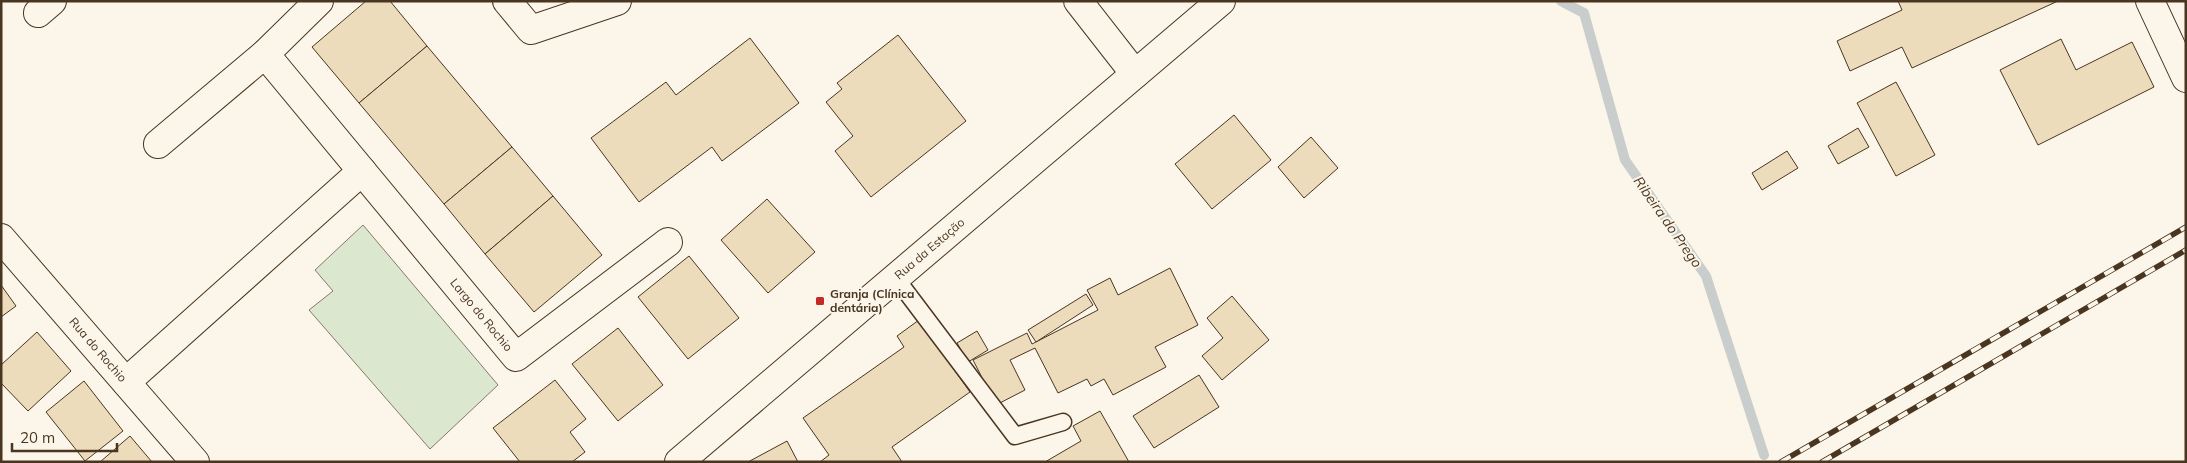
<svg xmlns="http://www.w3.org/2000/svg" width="2187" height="463" font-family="Mulish,sans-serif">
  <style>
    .green { fill: #dce7d0; stroke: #887966 }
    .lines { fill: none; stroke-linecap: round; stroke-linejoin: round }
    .stream { stroke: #c9cecd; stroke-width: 10 }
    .building { fill: #ecdcbc; stroke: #4a3520 }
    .service-casing { stroke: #4a3520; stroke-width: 19 }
    .minor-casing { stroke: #4a3520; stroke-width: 30 }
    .primary-casing { stroke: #4a3520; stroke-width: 30 }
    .service { stroke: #fbf6e9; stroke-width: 16 }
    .minor { stroke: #fbf6e9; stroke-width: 28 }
    .primary { stroke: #fbf6e9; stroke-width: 28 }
    .rail-casing { stroke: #4a3520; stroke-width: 5.5 }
    .rail { stroke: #fbf6e9; stroke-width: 4; stroke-dasharray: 11; stroke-linecap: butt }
    .poi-dot { fill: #c62828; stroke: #fbf6e9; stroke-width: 2 }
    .labels { text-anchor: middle; stroke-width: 4; stroke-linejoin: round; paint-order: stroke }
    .street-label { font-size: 12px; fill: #4a3520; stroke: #fbf6e9 }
    .poi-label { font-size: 12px; font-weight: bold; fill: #4a3520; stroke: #fbf6e9; text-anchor: start }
    .water-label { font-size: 14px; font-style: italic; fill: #4a3520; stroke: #fbf6e9 }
  </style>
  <rect width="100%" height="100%" fill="#fbf6e9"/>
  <path class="green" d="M363 225 498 385 430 449 309 310 333 291 315 270Z"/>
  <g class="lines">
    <path class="stream" d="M1561 1 1584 13 1625 160 1706 276 1764 455"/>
  </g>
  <g class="building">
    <path d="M366 1H390L427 46 359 103 312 47Z"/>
    <path d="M1898 1H2058L1912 68 1902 47 1850 71 1837 41 1902 10Z"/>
    <path d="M898 35 966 121 871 197 835 151 853 136 826 102 842 89 837 83Z"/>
    <path d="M750 38 799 103 722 161 712 147 639 202 591 138 666 82 676 95Z"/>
    <path d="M2061 39 2076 70 2132 42 2154 87 2038 145 2000 70Z"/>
    <path d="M427 46 512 147 444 204 359 103Z"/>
    <path d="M1896 82 1935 155 1896 176 1857 103Z"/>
    <path d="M1234 115 1271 160 1212 209 1175 164Z"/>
    <path d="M1858 128 1869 147 1838 164 1828 146Z"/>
    <path d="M1311 137 1338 168 1304 198 1278 167Z"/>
    <path d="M512 147 553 196 485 254 444 204Z"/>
    <path d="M1787 151 1798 168 1762 190 1752 173Z"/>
    <path d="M553 196 602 255 534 312 485 254Z"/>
    <path d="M767 199 815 252 768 293 721 240Z"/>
    <path d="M689 256 739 318 688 359 638 297Z"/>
    <path d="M1170 268 1198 325 1155 347 1166 367 1113 395 1104 379 1091 386 1087 379 1058 393 1035 348 1010 360 1025 390 996 405 973 360 1027 333 1032 344 1098 310 1087 290 1110 278 1118 295Z"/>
    <path d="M1 285 16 306 1 317Z"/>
    <path d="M1086 294 1093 305 1036 342 1028 330Z"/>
    <path d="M1232 296 1269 340 1222 380 1202 356 1223 338 1207 318Z"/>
    <path d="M919 320 970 392 892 447 902 462H820L829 455 803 418 904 347 897 336Z"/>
    <path d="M618 328 663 385 618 421 572 364Z"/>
    <path d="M977 331 988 350 968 362 957 343Z"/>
    <path d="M37 332 71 371 28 411 1 383V365Z"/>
    <path d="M1199 375 1219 407 1154 448 1133 416Z"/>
    <path d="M555 380 586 419 570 432 585 452 572 462H520L493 428Z"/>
    <path d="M84 381 123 431 85 461 46 412Z"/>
    <path d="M1100 411 1129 462H1045L1081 441 1073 426Z"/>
    <path d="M130 436 152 462H100Z"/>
    <path d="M787 441 798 462H748Z"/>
  </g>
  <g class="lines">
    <g class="service-casing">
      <path id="service" d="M895 277 1015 436 1063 422"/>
    </g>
    <g class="minor-casing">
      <g id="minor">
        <path d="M507 1 531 30 617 1"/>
        <path d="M1078 1 1135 74"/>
        <path d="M2150 1 2186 78"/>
        <path d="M38 13 52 1"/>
        <path id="s1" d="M265 54 516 357 668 242"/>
        <path d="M158 144 265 54 319 1"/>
        <path id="s2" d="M1 238 195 462"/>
        <path d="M126 382 362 171"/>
      </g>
    </g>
    <g class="primary-casing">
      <g id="primary">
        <path id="s3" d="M679 462 1221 1"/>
      </g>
    </g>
    <use href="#service" class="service"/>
    <use href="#minor" class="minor"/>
    <use href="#primary" class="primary"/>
    <g class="rail-casing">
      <g id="rail">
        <path d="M1781 462 2186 227"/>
        <path d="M1822 462 2186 250"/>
      </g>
    </g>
    <use href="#rail" class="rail"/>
  </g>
  <rect class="poi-dot" x="815" y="296" width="10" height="10" rx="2.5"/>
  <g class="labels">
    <g class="street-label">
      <text dy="4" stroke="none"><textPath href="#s3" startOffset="329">Rua da Estação</textPath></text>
      <text dy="4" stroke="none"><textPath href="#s1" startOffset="339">Largo do Rochio</textPath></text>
      <text dy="4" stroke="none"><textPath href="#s2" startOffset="148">Rua do Rochio</textPath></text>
    </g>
    <g class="poi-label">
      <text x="830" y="298">Granja (Clínica<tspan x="830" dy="14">dentária)</tspan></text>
    </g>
    <g class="water-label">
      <text transform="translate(1668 222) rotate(55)" y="5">Ribeira do Prego</text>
    </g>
  </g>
  <rect width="2187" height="463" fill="none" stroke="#4a3520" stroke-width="5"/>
  <path d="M12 443v8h105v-8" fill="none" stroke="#4a3520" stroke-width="2.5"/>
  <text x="20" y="443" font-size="15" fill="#4a3520" stroke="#fbf6e9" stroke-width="4" paint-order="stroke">20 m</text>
</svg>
